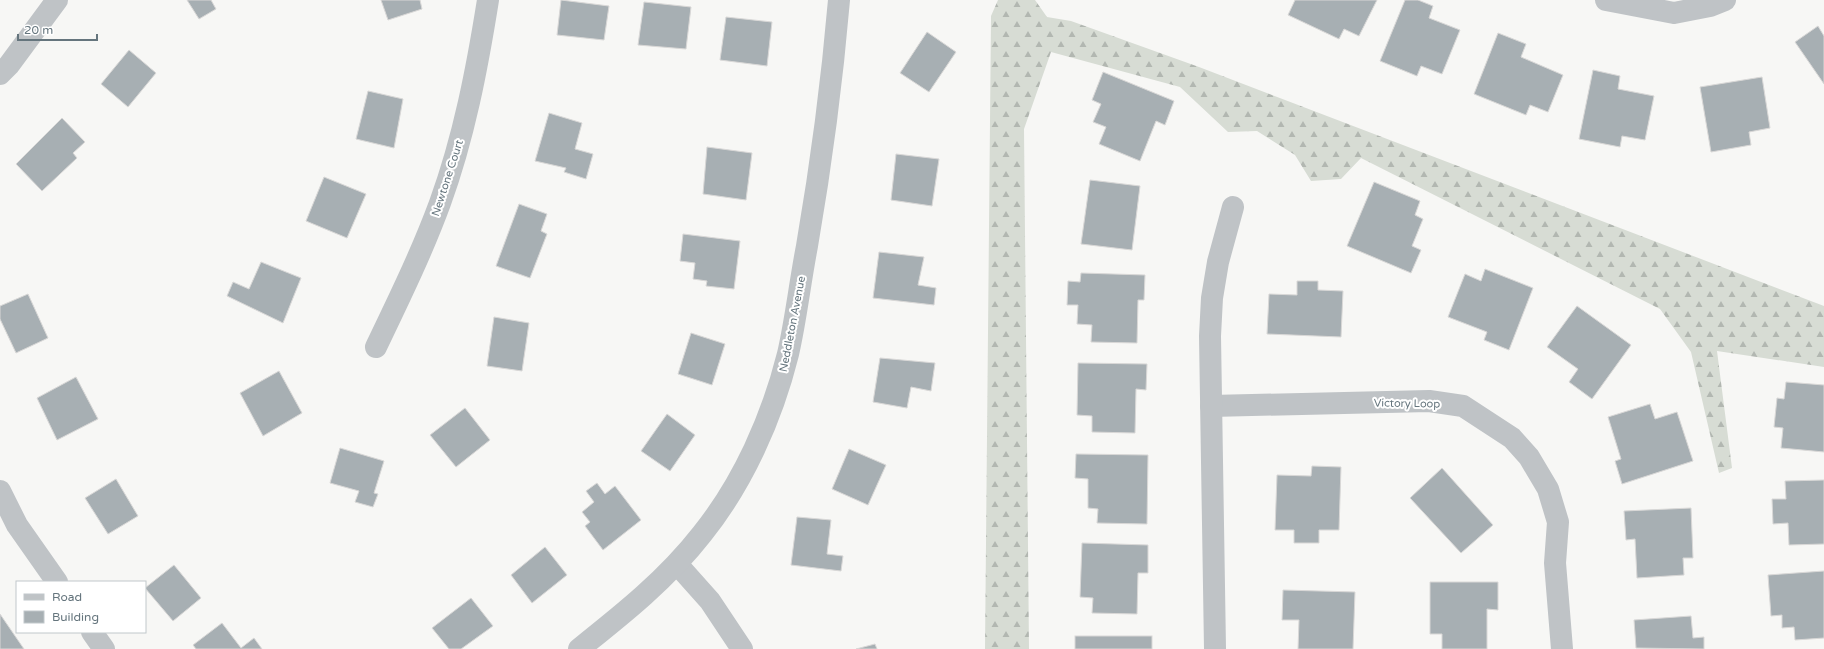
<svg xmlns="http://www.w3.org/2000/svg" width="1824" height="649" font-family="'Varela Round',sans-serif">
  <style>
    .forest { fill: url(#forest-firs) }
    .building { fill: #a7afb3; stroke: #d9d8d7 }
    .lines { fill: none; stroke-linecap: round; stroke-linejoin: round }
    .minor { stroke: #bfc3c6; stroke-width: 22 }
    .labels { text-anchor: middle; stroke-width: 4; stroke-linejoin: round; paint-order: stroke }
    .street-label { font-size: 11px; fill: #65757d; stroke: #fff }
  </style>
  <defs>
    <pattern id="forest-firs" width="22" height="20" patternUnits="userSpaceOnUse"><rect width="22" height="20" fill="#d7dcd4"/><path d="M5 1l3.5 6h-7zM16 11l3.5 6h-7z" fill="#b2b7b1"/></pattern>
  </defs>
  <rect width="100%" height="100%" fill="#f7f7f5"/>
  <path class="forest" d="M998 0H1035L1047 17 1071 21 1199 67 1824 306V367L1717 351 1732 468 1719 473 1691 352 1660 309 1361 158 1341 179 1311 181 1295 155 1257 131 1228 132 1180 87 1051 52 1024 129 1029 649H985L991 16Z"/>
  <g class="building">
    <path d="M187 0H211L216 9 199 19Z"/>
    <path d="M381 0H420L422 9 388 20Z"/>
    <path d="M561 0 609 6 604 40 557 35Z"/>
    <path d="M1295 0H1377L1359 36 1344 29 1339 39 1288 15Z"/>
    <path d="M1405 0H1418L1433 6 1429 18 1460 30 1442 74 1421 66 1417 76 1380 61Z"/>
    <path d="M644 2 691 7 686 49 638 45Z"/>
    <path d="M726 17 772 22 767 66 720 60Z"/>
    <path d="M1818 26 1824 36V84L1795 42Z"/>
    <path d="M927 32 956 52 929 92 900 73Z"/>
    <path d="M1498 33 1526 44 1521 57 1563 75 1548 112 1530 105 1526 115 1474 94Z"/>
    <path d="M129 50 156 73 128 107 101 84Z"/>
    <path d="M1593 70 1620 76 1618 89 1654 96 1645 140 1622 136 1620 147 1579 139Z"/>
    <path d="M1103 72 1174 101 1165 125 1156 121 1140 161 1099 144 1106 127 1093 122 1101 104 1092 100Z"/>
    <path d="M1762 77 1770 128 1749 132 1751 145 1711 152 1700 87Z"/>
    <path d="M368 91 403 99 394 148 356 139Z"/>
    <path d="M549 113 582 123 575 149 593 154 586 179 564 172 566 168 535 161Z"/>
    <path d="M62 118 85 142 73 153 77 158 42 191 16 164Z"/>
    <path d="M707 147 752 153 746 200 703 194Z"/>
    <path d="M896 154 939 159 932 206 891 200Z"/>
    <path d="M324 177 366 194 347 238 306 221Z"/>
    <path d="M1090 180 1140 186 1132 250 1081 244Z"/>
    <path d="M1374 182 1420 201 1415 215 1423 219 1412 246 1421 250 1411 273 1347 246Z"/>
    <path d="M519 204 547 214 541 231 547 234 530 278 496 266Z"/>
    <path d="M683 234 740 241 734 289 706 286 707 281 693 279 695 263 680 261Z"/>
    <path d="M879 252 924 257 918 285 936 288 934 305 873 298Z"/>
    <path d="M261 262 301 278 283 323 227 296 233 282 249 289Z"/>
    <path d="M1485 269 1533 288 1509 350 1484 340 1487 332 1448 317 1465 274 1481 281Z"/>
    <path d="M1081 273 1145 275 1144 300H1138L1137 343 1091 342 1092 325 1077 324 1078 305H1067L1068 281 1080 282Z"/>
    <path d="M1297 281H1318V290L1343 291 1341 337 1267 334 1269 294 1297 295Z"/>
    <path d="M28 294 48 338 16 353 0 319V306Z"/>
    <path d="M1577 306 1631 345 1592 399 1569 382 1578 369 1547 347Z"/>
    <path d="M494 317 529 323 522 371 487 366Z"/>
    <path d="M691 333 725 344 712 385 678 374Z"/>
    <path d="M880 358 935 363 931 391 911 387 907 408 873 402Z"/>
    <path d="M1078 363 1147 364 1146 390 1136 389 1135 433 1092 432V416L1077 415Z"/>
    <path d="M279 371 302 413 263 436 240 393Z"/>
    <path d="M76 377 98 419 57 440 37 398Z"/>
    <path d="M1786 382 1824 385V452L1781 448 1783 428 1774 427 1777 398 1784 399Z"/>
    <path d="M1650 404 1655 419 1677 412 1693 461 1622 484 1615 461 1621 459 1608 417Z"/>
    <path d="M465 408 490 440 456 467 430 435Z"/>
    <path d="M667 414 695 435 670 471 641 451Z"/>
    <path d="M340 448 384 461 374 493 378 494 373 507 355 502 359 491 330 483Z"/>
    <path d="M849 449 886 465 868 505 832 489Z"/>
    <path d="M1076 454 1148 455 1147 524 1097 523 1098 509 1088 508V479L1075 478Z"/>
    <path d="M1312 466 1341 467 1339 530H1319V543H1294V530H1275L1277 475 1311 476Z"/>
    <path d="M1442 468 1493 525 1461 553 1410 498Z"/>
    <path d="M116 479 138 516 108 534 85 498Z"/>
    <path d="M1824 480V544L1789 545 1788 523 1773 524 1772 499H1786L1785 481Z"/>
    <path d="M597 483 605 494 615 486 641 520 603 550 585 526 590 522 582 512 594 502 586 491Z"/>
    <path d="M1691 508 1693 558H1683L1684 575 1637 578 1635 539 1626 540 1624 511Z"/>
    <path d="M797 517 831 520 827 554 843 556 841 571 791 565Z"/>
    <path d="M1082 543 1148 545V573H1138L1137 614 1092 613 1093 598 1080 597Z"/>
    <path d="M545 547 567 575 532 603 511 575Z"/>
    <path d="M174 565 201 598 173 621 145 588Z"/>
    <path d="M1824 571V638L1795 640 1794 627 1782 628V615L1771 616 1768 575Z"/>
    <path d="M1430 582H1498V610L1487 609V649H1442V634H1430Z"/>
    <path d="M1283 590 1355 592 1353 649H1298L1299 620H1282Z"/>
    <path d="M471 598 493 626 461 649H449L432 628Z"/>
    <path d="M0 614 24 649H0Z"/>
    <path d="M1691 616 1693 638 1704 637V649L1636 648 1634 620Z"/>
    <path d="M222 623 241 648 254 638 262 649H196L193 645Z"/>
    <rect x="1075" y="636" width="77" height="13"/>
    <path d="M875 644 877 649H856Z"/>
  </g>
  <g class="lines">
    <g class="minor">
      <path d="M1606 0 1674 13 1710 6 1725 0"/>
      <path d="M0 74 9 65 57 0"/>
      <path d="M376 347C399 299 422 252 440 203 464 137 477 69 488 0"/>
      <path d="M1211 406 1429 401 1463 406 1512 438 1529 457 1548 489 1558 522 1555 563 1562 649"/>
      <path d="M0 491 17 525 57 582"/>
      <path d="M677 564 710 601 742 649"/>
      <path d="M92 632 104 649"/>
      <path d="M579 649C623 614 667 579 702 534 743 483 772 418 788 354 796 319 800 282 807 246 821 165 832 82 839 0"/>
      <path d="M1215 649 1210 336 1212 298 1218 262 1233 207"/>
    </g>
  </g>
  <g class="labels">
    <g class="street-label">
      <text transform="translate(447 178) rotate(-72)" y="4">Newtone Court</text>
      <text transform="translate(792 324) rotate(-79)" y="4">Neddleton Avenue</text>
      <text transform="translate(1407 403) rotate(1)" y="4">Victory Loop</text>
    </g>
  </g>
  <rect x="16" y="581" width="130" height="52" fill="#ffffff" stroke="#c1c8cb"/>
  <rect x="24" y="594" width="20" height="6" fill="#bfc3c6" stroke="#c1c8cb"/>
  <text x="52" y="601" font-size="12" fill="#65757d">Road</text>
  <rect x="24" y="611" width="20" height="12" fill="#a7afb3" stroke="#c1c8cb"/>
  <text x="52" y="621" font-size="12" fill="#65757d">Building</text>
  <path d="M18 34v6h79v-6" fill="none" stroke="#65757d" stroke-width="2"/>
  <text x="24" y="34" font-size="12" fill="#65757d" stroke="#ffffff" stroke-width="3" paint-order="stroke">20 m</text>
</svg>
